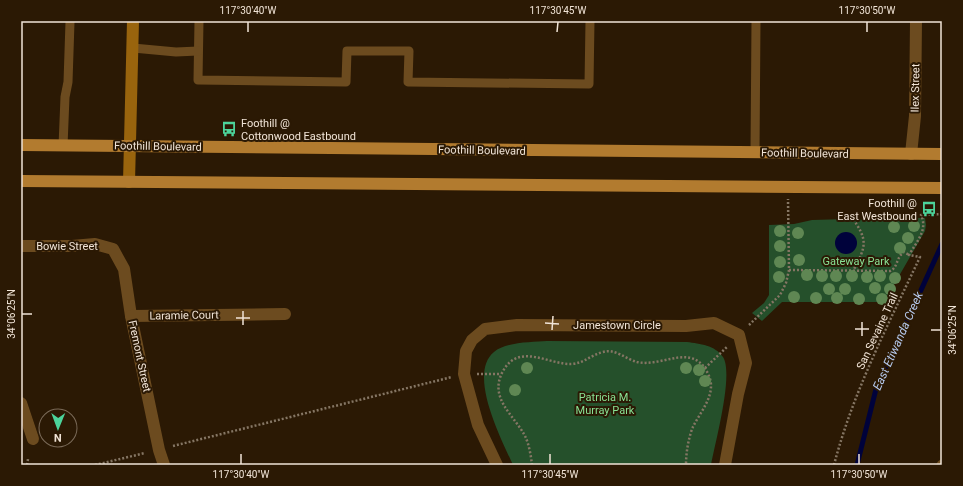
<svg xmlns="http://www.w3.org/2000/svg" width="963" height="486" font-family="Roboto,sans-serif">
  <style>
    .green { fill: #25502b }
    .water { fill: #00023b }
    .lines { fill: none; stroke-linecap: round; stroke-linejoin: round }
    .stream { stroke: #00023b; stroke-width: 5 }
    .path { stroke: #857664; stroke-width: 2.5; stroke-dasharray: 2 2; stroke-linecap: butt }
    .lane { stroke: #6c4b1f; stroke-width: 9 }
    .street { stroke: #6c4b1f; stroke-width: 12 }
    .secondary { stroke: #99640d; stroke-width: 12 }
    .primary { stroke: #b27b2f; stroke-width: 12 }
    .tree { fill: #5f8753 }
    .ticks { fill: none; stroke: #f1e4d7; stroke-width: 1.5 }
    .labels { text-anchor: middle; stroke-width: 4; stroke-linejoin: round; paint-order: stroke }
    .street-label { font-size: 11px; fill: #f1e4d7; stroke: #2b1904 }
    .poi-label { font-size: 11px; fill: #f1e4d7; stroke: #2b1904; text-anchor: start }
    .park-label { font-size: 11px; fill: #89e194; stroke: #2b1904 }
    .water-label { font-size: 12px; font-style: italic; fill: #b7caee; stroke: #2b1904 }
    .neatline { fill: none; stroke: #f1e4d7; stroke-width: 1.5 }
    .ticks-label { font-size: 10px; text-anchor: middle; fill: #f1e4d7 }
  </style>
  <rect width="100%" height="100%" fill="#2b1904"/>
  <g class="green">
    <path d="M909 218H925L926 225 925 231 884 302H782L762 321 752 313 764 303 769 295V225L794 224 812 220 848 219 891 221Z"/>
    <path d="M547 341 687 342C700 344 715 345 723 357 734 374 715 443 711 465H513C502 440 467 374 494 352 505 342 532 342 547 341Z"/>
  </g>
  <circle class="water" cx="846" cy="243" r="11"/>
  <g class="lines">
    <path class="stream" d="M857 465 876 389 942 244"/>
    <g class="path">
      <path d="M851 216C868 240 867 245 853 271"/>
      <path d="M789 270 890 271C898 268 896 257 904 252L909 255"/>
      <path d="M749 325 780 295 786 283 789 270 788 199"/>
      <path d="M705 368 728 346"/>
      <path d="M477 374H501"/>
      <path d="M173 446 452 377"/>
      <path d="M27 465 28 459"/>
      <path d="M95 465 145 453"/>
      <path d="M532 465C531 456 529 444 525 436 514 415 488 398 503 371 519 342 549 365 572 364 584 363 591 355 603 352 614 348 626 359 637 362 663 368 694 340 709 376 717 395 699 413 692 429 688 441 686 453 686 465"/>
      <path d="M834 465C853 392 888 325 920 257L909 255C917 241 928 230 921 215L942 214"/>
    </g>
    <g class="lane">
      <path d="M199 21 198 80 346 82 347 51H409L408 82 589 84 590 21"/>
      <path d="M133 48 176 52 198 51"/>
      <path d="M63 146 65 97 68 82 70 22"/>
      <path d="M755 152 756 21"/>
      <path d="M941 465 942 464"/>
    </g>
    <g class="street">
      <path d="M911 154 915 116 916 21"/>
      <path d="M21 246H72L95 244 113 249 124 269 131 316 159 450 164 465"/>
      <path d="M131 316 285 314"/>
      <path d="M21 403 33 439"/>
      <path d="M497 465 478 425 464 374 466 351 472 340 485 329 517 325 686 326 714 323 739 335 746 363 738 394 725 465"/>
    </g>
    <path class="secondary" d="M129 182 133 21"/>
    <g class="primary">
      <path d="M21 145 942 154"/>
      <path d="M21 181 942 188"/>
    </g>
  </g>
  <g class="tree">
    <circle cx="914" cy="226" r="6"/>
    <circle cx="894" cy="227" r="6"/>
    <circle cx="780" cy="231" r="6"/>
    <circle cx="798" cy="233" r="6"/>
    <circle cx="908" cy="238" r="6"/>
    <circle cx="780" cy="246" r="6"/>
    <circle cx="900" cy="248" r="6"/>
    <circle cx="799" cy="260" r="6"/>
    <circle cx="780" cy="262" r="6"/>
    <circle cx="807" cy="275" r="6"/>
    <circle cx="822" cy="276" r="6"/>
    <circle cx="836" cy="276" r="6"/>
    <circle cx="852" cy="276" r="6"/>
    <circle cx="880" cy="276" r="6"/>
    <circle cx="779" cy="277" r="6"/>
    <circle cx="867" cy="277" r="6"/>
    <circle cx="895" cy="278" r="6"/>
    <circle cx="875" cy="288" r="6"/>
    <circle cx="829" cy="289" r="6"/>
    <circle cx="845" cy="289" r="6"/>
    <circle cx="890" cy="289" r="6"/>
    <circle cx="794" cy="297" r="6"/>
    <circle cx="816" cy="298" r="6"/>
    <circle cx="837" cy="298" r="6"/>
    <circle cx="859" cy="299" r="6"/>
    <circle cx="882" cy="299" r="6"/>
    <circle cx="527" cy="368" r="6"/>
    <circle cx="686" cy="368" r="6"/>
    <circle cx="699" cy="370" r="6"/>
    <circle cx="705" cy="381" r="6"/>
    <circle cx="515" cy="390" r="6"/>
  </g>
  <path class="ticks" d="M248 32V22M557 32 558 22M867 32V22M22 314H32M236 318H250M545 323 559 324M243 325V311M855 329H869M552 330 553 316M931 330H941M862 336V322M241 464V454M550 464V454M859 464V454"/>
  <defs>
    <g id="bus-bare" transform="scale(1.2)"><path d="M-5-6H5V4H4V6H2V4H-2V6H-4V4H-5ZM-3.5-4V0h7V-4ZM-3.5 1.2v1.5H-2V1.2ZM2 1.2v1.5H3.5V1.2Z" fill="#4cd49b" stroke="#2b1904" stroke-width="2.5" paint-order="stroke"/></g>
  </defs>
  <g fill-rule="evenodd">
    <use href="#bus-bare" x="229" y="129"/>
    <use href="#bus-bare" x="929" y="209"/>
  </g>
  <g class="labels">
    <g class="street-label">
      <text transform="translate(915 88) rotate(-89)" y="4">Ilex Street</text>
      <text transform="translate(158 146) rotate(1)" y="4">Foothill Boulevard</text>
      <text transform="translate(482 150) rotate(1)" y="4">Foothill Boulevard</text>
      <text transform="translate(805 153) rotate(1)" y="4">Foothill Boulevard</text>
      <text x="67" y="250">Bowie Street</text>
      <text transform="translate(184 315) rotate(-1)" y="4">Laramie Court</text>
      <text x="617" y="329">Jamestown Circle</text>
      <text transform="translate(877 331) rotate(-65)" y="4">San Sevaine Trail</text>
      <text transform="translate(140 356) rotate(78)" y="4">Fremont Street</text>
    </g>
    <g class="poi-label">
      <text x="241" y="127">Foothill @<tspan x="241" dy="13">Cottonwood Eastbound</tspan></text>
      <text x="917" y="207" text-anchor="end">Foothill @<tspan x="917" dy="13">East Westbound</tspan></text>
    </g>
    <g class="park-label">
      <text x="856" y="265">Gateway Park</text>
      <text x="605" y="401">Patricia M.<tspan x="605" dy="13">Murray Park</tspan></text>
    </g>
    <g class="water-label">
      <text transform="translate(898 341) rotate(-66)" y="4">East Etiwanda Creek</text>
    </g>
  </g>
  <rect width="963" height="486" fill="none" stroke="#2b1904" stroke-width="44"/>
  <g transform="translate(58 428) rotate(181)"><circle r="19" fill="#2b1904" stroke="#7a6a58"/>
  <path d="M0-3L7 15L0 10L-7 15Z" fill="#4cd49b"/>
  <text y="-6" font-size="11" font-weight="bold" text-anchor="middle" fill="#f1e4d7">N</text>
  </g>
  <rect x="22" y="22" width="919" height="442" class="neatline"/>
  <g class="ticks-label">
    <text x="248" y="14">117°30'40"W</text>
    <text x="558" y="14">117°30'45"W</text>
    <text x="867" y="14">117°30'50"W</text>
    <text transform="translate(11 314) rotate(-90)" y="4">34°06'25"N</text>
    <text transform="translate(952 330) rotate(-90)" y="4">34°06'25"N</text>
    <text x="241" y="478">117°30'40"W</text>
    <text x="550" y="478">117°30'45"W</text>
    <text x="859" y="478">117°30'50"W</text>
  </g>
</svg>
